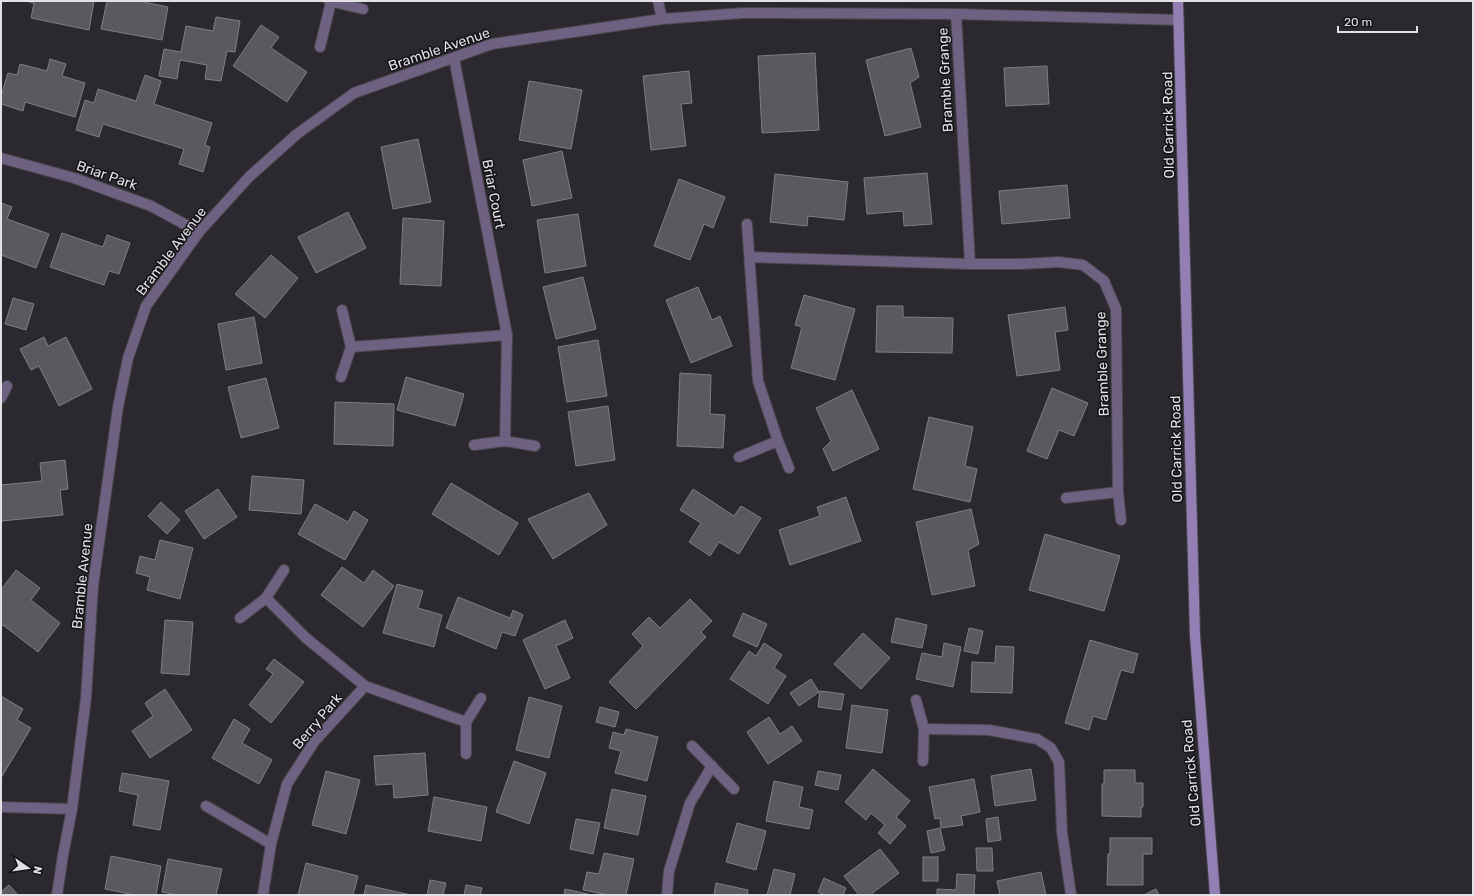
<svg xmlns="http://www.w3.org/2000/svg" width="1474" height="896" font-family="Rubik,sans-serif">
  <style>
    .building { fill: #5b585f; stroke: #807d84 }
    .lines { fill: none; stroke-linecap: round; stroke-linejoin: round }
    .street-casing { stroke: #48464c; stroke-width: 12 }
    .secondary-casing { stroke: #48464c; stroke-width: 12 }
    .street { stroke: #6e6182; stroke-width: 10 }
    .secondary { stroke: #947fb4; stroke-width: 10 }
    .labels { text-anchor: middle; stroke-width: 3; stroke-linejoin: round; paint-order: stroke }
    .street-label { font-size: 14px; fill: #e2e1e5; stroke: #131215 }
  </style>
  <rect width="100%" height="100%" fill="#2b292f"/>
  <g class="building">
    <path d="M25 1H94L89 30 31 18 34 3Z"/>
    <path d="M107 1H139L168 7 162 40 101 29Z"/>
    <path d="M216 17 240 21 235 52 227 51 221 81 205 79 207 65 180 60 177 79 159 76 164 49 181 52 186 26 213 31Z"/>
    <path d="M261 25 279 37 271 48 307 72 287 102 233 66Z"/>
    <path d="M911 48 919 77 910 83 921 127 885 136 866 60Z"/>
    <path d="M815 53 819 130 762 133 758 56Z"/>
    <path d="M50 59 66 64 62 76 85 83 75 117 25 102 23 111 1 104V96L8 73 17 75 20 64 47 71Z"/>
    <path d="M1047 66 1049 104 1006 106 1004 68Z"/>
    <path d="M689 71 692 103 681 104 686 146 651 150 643 76Z"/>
    <path d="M145 75 161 81 154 104 212 123 205 145 210 147 203 172 179 164 184 149 103 124 99 137 76 130 85 100 94 103 98 89 136 101Z"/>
    <path d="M529 81 582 90 571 149 519 140Z"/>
    <path d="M418 139 431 202 393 209 381 147Z"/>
    <path d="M562 151 572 198 532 206 523 160Z"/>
    <path d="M927 173 932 224 904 226 903 211 867 214 864 178Z"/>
    <path d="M775 174 848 182 844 220 808 216 807 226 770 222Z"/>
    <path d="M679 179 725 197 713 228 704 224 690 260 654 246Z"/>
    <path d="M1067 185 1070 218 1002 224 999 191Z"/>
    <path d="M1 203 12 207 7 219 49 234 36 268 1 255Z"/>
    <path d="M348 212 366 248 316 273 298 237Z"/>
    <path d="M578 214 586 266 545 273 537 220Z"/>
    <path d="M403 218 444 221 441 286 400 284Z"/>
    <path d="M62 233 103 247 107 235 130 243 119 274 109 271 104 285 50 267Z"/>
    <path d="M271 255 298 278 265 318 235 294Z"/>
    <path d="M583 277 596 329 556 339 543 287Z"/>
    <path d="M698 287 712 320 720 316 732 346 691 363 666 300Z"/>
    <path d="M804 295 855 309 835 380 791 368 802 327 795 325Z"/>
    <path d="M13 298 34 304 26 330 5 324Z"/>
    <path d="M877 306H903V317L953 318 952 353 876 352Z"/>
    <path d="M1065 307 1068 330 1055 332 1060 370 1017 376 1008 315Z"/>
    <path d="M254 317 262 363 226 370 218 324Z"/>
    <path d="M44 337 48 346 66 337 92 389 59 406 39 366 31 370 20 349Z"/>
    <path d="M598 340 607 396 567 402 558 347Z"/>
    <path d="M680 373 711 375 710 414 725 415 723 448 677 446Z"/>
    <path d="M406 377 464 394 455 426 397 410Z"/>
    <path d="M266 378 279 428 241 438 228 387Z"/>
    <path d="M1052 388 1088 403 1074 436 1059 430 1047 459 1027 451Z"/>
    <path d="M852 390 879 449 833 471 823 449 831 441 816 408Z"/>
    <path d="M335 402 394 404 393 446 334 444Z"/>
    <path d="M608 406 615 460 576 466 568 412Z"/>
    <path d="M929 417 973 427 965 466 977 469 970 502 913 489Z"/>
    <path d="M65 460 68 489 60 490 63 515 1 521V485L42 481 40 463Z"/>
    <path d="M252 476 304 480 301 514 249 510Z"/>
    <path d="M451 483 518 523 499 555 432 514Z"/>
    <path d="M218 489 237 517 204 539 185 511Z"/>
    <path d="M693 489 734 516 741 506 761 518 739 554 719 542 710 556 689 542 701 523 680 510Z"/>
    <path d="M589 493 607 525 553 559 528 519Z"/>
    <path d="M846 497 861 541 790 565 779 530 820 516 817 507Z"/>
    <path d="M161 502 180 520 167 534 148 516Z"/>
    <path d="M315 504 348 522 354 511 368 520 345 560 298 534Z"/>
    <path d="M971 509 979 544 968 550 975 586 932 595 916 522Z"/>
    <path d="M1045 534 1120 556 1104 611 1029 590Z"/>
    <path d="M160 540 193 548 180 599 147 590 150 577 136 573 140 556 155 560Z"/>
    <path d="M342 567 364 583 373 570 394 586 363 627 321 595Z"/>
    <path d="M16 570 40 588 31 600 60 623 38 652 3 625 1 627V590Z"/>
    <path d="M397 584 423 591 418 608 442 615 434 647 383 633Z"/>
    <path d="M458 597 510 618 513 610 523 615 515 636 502 632 496 649 446 628Z"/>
    <path d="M690 599 712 621 701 632 706 637 636 709 609 682 643 646 632 634 649 617 660 628Z"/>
    <path d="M743 613 767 624 757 647 733 636Z"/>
    <path d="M896 618 927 625 922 648 891 642Z"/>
    <path d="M165 620 193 622 189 675 161 673Z"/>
    <path d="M565 620 573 638 556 646 570 678 545 689 523 640Z"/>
    <path d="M969 628 983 631 978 654 964 651Z"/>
    <path d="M863 633 890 658 861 689 834 664Z"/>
    <path d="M1090 640 1138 654 1133 673 1121 670 1106 720 1093 716 1089 730 1065 723Z"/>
    <path d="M764 643 782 655 774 668 786 676 768 704 730 679 749 651 756 656Z"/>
    <path d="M944 643 961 647 953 687 916 679 922 653 942 657Z"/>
    <path d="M996 646 1014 647 1012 693 971 692 972 662 995 663Z"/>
    <path d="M274 659 304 682 271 723 249 705 273 674 266 669Z"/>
    <path d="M811 679 819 692 799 706 790 693Z"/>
    <path d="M165 689 192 730 150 758 132 731 153 716 145 703Z"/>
    <path d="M820 691 844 694 841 710 818 707Z"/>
    <path d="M1 696 23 709 17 720 31 728 1 778Z"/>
    <path d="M529 697 562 706 549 758 516 750Z"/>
    <path d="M852 705 888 710 882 753 846 748Z"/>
    <path d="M600 707 619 712 615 727 596 722Z"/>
    <path d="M769 717 780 734 792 726 802 741 768 764 747 732Z"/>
    <path d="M234 719 250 729 242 743 272 760 259 784 212 758Z"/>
    <path d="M626 729 658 737 647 781 615 773 621 751 609 748 613 732 624 735Z"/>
    <path d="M425 753 428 795 394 798 393 784 376 785 374 756Z"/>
    <path d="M514 761 546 773 529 824 496 812Z"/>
    <path d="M873 769 910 801 896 817 906 826 890 844 878 833 885 825 871 813 866 820 845 802Z"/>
    <path d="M1031 769 1036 800 995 806 991 776Z"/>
    <path d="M1104 770H1135V783H1143V807H1141V817L1102 816V784H1104Z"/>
    <path d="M326 771 360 780 346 834 312 825Z"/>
    <path d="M818 771 841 775 838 790 815 785Z"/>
    <path d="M122 773 169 781 160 830 133 825 138 795 119 791Z"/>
    <path d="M974 779 980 812 961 816 963 825 941 828 940 818 935 819 929 787Z"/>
    <path d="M774 781 803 787 799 807 813 810 809 829 766 821Z"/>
    <path d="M612 789 646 796 638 835 604 828Z"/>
    <path d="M434 797 487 807 481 841 428 831Z"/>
    <path d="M998 817 1001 840 988 842 986 819Z"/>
    <path d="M576 819 600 823 593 854 570 849Z"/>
    <path d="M737 823 766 831 756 870 726 862Z"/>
    <path d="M940 828 945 850 931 853 927 831Z"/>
    <path d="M1110 838H1152V854H1143V885H1107L1108 854H1110Z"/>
    <path d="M976 848H992L993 871H977Z"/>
    <path d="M880 849 899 873 870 895H859L844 876Z"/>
    <path d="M604 853 634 859 626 895H609L583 890 587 872 599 874Z"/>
    <path d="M111 856 161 866 156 895H135L105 889Z"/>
    <rect x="923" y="857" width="15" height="24"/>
    <path d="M168 859 222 869 216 895H178L162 892Z"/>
    <path d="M306 863 358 876 353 895H298Z"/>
    <path d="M774 869 795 874 790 895H767Z"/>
    <path d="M1041 872 1046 895H1000L997 881Z"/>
    <path d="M957 874 975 875 974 895H937V889L956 890Z"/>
    <path d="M824 878 846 888 843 895H825L818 892Z"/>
    <path d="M430 880 446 883 443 895H427Z"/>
    <path d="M716 883 748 890 747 895H714Z"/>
    <path d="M9 885 18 895H1V892Z"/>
    <path d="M366 885 411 895H364Z"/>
    <path d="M466 885 482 888 480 895H464Z"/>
    <path d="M565 889 588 894 587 895H564Z"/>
    <path d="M1156 889 1159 895H1144Z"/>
  </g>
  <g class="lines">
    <g class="street-casing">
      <g id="street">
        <path d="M329 1 363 9"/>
        <path d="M658 1 662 19"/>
        <path d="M956 14 970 264"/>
        <path d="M320 47 331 2"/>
        <path d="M454 58 507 335 505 441"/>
        <path d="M1 158 74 178 151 206 199 232"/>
        <path d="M747 224 758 381 778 441 789 468"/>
        <path d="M750 257 970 264H1021L1059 262 1083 265 1104 281 1116 309 1118 492 1121 520"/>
        <path d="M351 347 507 335"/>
        <path d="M341 377 351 347 342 310"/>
        <path d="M1 398 7 386"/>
        <path d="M474 445 505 441 535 446"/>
        <path d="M739 457 778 441"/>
        <path d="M1066 498 1118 492"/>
        <path d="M266 598 306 638 365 686 466 722"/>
        <path d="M240 618 266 598 284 570"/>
        <path d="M916 700 924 729 923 761"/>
        <path d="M924 729 989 730 1037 739 1051 748 1059 762 1062 832 1071 895"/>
        <path d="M692 746 734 789"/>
        <path d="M466 754V722L481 698"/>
        <path d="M206 806 271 844"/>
        <path d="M1 807 72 809"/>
        <path d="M57 895 63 855 72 809 86 698 93 586 118 407 128 358 146 306 199 232 249 177 297 134 354 93 492 44 662 19 743 13 956 14 1179 20"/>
        <path d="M263 895 271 844 287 784 314 742 365 686"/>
        <path d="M667 895 669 871 690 803 712 766"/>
      </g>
    </g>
    <g class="secondary-casing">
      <path id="secondary" d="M1178 1 1195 636 1215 895"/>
    </g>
    <use href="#street" class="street"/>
    <use href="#secondary" class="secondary"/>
  </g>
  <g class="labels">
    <g class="street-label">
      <text transform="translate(439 49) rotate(-19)" y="5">Bramble Avenue</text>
      <text transform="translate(945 80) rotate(-93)" y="5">Bramble Grange</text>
      <text transform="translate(1168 125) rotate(-91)" y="5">Old Carrick Road</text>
      <text transform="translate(107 175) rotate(19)" y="5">Briar Park</text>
      <text transform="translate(494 194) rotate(79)" y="5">Briar Court</text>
      <text transform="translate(171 251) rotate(-53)" y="5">Bramble Avenue</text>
      <text transform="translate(1102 364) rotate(-92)" y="5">Bramble Grange</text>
      <text transform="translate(1176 449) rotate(-91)" y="5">Old Carrick Road</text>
      <text transform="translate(82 576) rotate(-84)" y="5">Bramble Avenue</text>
      <text transform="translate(317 721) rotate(-50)" y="5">Berry Park</text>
      <text transform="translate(1191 773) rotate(-95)" y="5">Old Carrick Road</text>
    </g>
  </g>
  <rect width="1474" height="896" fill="none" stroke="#e2e1e5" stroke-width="4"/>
  <g transform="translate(28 868) rotate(103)" stroke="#131215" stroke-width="3" paint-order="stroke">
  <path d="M0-3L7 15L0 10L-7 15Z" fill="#e2e1e5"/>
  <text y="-6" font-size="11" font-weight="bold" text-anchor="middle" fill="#e2e1e5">N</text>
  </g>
  <path d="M1338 26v6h79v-6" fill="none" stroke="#e2e1e5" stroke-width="2"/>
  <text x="1344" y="26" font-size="12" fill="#e2e1e5" stroke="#131215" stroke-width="3" paint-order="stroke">20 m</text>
</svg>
